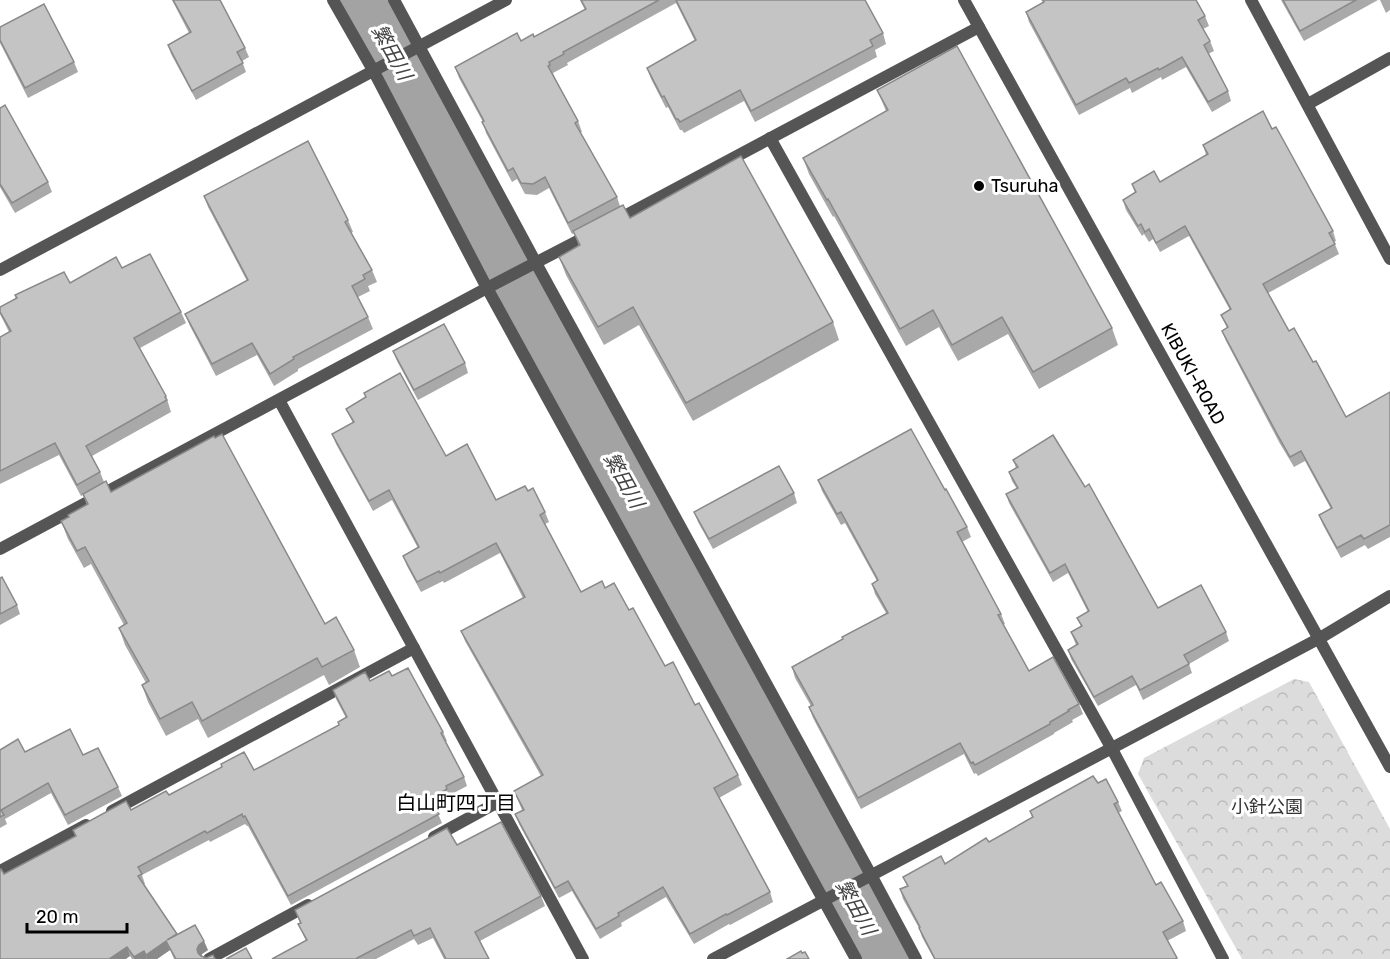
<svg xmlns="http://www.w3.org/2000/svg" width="1390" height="959" font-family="Rubik,'Noto Sans JP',sans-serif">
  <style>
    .forest { fill: url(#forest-crowns) }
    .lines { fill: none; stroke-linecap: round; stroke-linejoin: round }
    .river { stroke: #a3a3a3; stroke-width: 60 }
    .minor { stroke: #555; stroke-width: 12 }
    .tertiary { stroke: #555; stroke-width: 12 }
    .wall { fill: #a9a9a9 }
    .shaded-wall { fill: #898989 }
    .building { fill: #c4c4c4; stroke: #898989; stroke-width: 1.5 }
    .poi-dot { fill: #000; stroke: #fff; stroke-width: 2 }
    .labels { text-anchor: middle; stroke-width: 6; stroke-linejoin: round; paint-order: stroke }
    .poi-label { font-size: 18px; fill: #000; stroke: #fff; text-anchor: start }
    .street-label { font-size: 18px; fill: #000; stroke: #fff }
    .park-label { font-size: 18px; fill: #333; stroke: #fff }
    .water-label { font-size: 20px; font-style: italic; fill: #444; stroke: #fff }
    .neighbourhood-label { font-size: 20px; fill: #000; stroke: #fff }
  </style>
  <defs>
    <pattern id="forest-crowns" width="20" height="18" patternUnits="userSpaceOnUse" patternTransform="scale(1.5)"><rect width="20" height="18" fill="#dcdcdc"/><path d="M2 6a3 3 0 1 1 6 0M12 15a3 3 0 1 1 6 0" fill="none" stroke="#bbb"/></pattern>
  </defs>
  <rect width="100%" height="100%" fill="#fff"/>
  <path class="forest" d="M1294 679 1309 682 1390 829V959H1242L1138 774 1144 758Z"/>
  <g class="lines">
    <path class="river" d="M364 0 831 864 884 959"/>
    <g class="minor">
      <path d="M333 0 373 70 487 288 856 959"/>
      <path d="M394 0 536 263 871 875 916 959"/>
      <path d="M1251 0 1390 259"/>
      <path d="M1308 104 1390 58"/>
      <path d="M770 138 1112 749 1223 959"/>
      <path d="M615 221 979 27"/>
      <path d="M279 400 583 959"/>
      <path d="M0 549 487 288 589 235"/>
      <path d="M112 811 414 648"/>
      <path d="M434 837 498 802"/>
      <path d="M0 871 86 825"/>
      <path d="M209 959 308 905"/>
      <path d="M713 959 1320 638 1390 596"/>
    </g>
    <g class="tertiary">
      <path d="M964 0 1390 767"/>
      <path d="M0 270 506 0"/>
    </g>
  </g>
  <g class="wall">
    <path d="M172 0H220L245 48 249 57 242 61 246 72 196 100 171 54 168 45 189 33Z"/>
    <path d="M580 0H865L883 33 886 44 875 50 877 57 755 122 744 101 684 133 682 130H680L668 107 666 108 651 79 647 68 695 41 676 3 567 63 568 65 553 73 554 76 578 121 582 132 580 133 617 197 620 206 630 218 833 322 839 340 693 421 639 325 604 345 566 275 559 257 579 246 574 233 572 234 549 188 537 195 525 194 517 179 512 182 486 133 483 122 459 78 455 67 521 41 534 37 585 10Z"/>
    <path d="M1041 0H1196L1205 16 1209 26 1203 29 1210 41 1214 51 1208 54 1228 91 1231 101 1212 112 1186 67 1162 80 1161 77 1132 93 1130 88 1079 115 1029 22 1026 12 1043 2Z"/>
    <path d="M1281 0H1378L1304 41Z"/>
    <path d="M1380 0H1390V10L1386 13Z"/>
    <path d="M0 27 74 62 78 72 28 98 0 43Z"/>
    <path d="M877 90 1112 328 1118 345 1039 389 1008 334 958 361 939 327 906 346 834 216 833 217 809 174 803 158 886 111Z"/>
    <path d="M0 108 48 182 52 192 15 213 0 187Z"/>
    <path d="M1272 129 1333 231 1336 241 1334 242 1339 254 1268 293 1289 331 1313 362 1346 417 1390 392V537L1368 549 1365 545 1341 558 1323 525 1319 515 1331 509 1305 461 1294 467 1279 442 1226 341 1222 331 1227 328 1221 315 1230 310 1189 236 1160 252 1153 239 1149 242 1144 234 1142 236 1126 210 1123 200 1135 193 1132 184 1160 182 1206 155 1203 145Z"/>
    <path d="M204 196 348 220 353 232 351 233 372 270 377 282 368 286 370 291 358 297 368 317 373 329 298 369V371L274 386 257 355 216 376 190 326 185 314 247 281 208 207Z"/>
    <path d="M122 268 181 312 186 323 140 348 166 396 171 412 92 456 100 472 104 482 111 492 325 624 354 650 360 667 329 685 324 675 208 738 198 719 166 736 148 702 142 685 146 683 125 645 119 628 124 625 91 564 84 568 68 539 61 521 87 505 83 495 81 496 59 455 0 484V337L9 332 0 314V307L16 299 15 295 70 283Z"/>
    <path d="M393 351 465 363 468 373 418 400 397 361Z"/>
    <path d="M364 393 446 456 496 500 528 491 545 512 549 522 545 524 581 592 605 588 629 610 665 666 695 705 738 775 742 785 719 798 770 892 773 902 730 925 729 924 694 944 666 897 621 923 622 926 600 939 572 891 559 898 519 824 515 814 522 810 514 791 541 776 465 641 461 631 523 598 500 553 444 583 443 581 421 592 407 566 403 556 418 548 392 500 373 511 336 444 332 434 353 423 346 409 366 397Z"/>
    <path d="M1013 460 1158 608 1226 632 1229 641 1189 664 1192 673 1143 700 1136 685 1098 706 1071 659 1068 650 1076 645 1071 632 1081 626 1077 618 1088 612 1068 573 1053 582 1009 503 1006 494 1017 489 1012 481 1009 472 1016 468Z"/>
    <path d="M818 480 945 490 967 527 971 537 962 542 1001 614 1005 624 1003 625 1029 671 1079 704 1083 714 1072 720 1073 722 1054 733V734L978 776 976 773 974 774 964 754 861 809 813 718 809 707 811 706 795 678 792 667 842 639 886 613 875 594 872 584 877 581 845 523 841 525 822 491Z"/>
    <path d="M794 493 797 503 713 549 698 522 694 512Z"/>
    <path d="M0 578 17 605 20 614 0 625Z"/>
    <path d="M392 676 443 732 447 741 445 742 464 777 467 786 450 795 451 799 435 807 442 823 291 905 248 826H247L245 824 210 842 209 840 142 875 145 884 144 885 177 935 208 950 202 954V956L215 959H174L170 950 157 959H132L130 956 4 874 75 836 73 830 131 810 169 795 222 768 221 764 254 770 262 766 339 725 346 718 336 699 333 690Z"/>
    <path d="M0 750 83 755 118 787 122 796 68 825 51 793 5 819 7 824 0 828Z"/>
    <path d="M1098 783 1118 802 1122 811 1118 813 1156 885 1183 921 1186 931 1167 941 1177 959H934L922 937 919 928 903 899 900 889 907 886 903 877 945 864 989 842 1032 817 1030 811Z"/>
    <path d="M457 845 541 896 545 906 480 941 489 959H444L433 938 418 945 414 939 376 959H272L306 941 298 924 300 923 295 910Z"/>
  </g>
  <g class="shaded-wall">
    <path d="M166 941 170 950 157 959H147L146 955Z"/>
    <path d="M204 941 208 950 202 954 201 958 198 953 197 949 199 945Z"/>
    <path d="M127 947 130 956 126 959H109Z"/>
    <path d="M144 951 147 959H134V957Z"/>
  </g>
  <g class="building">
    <path d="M173 0H220L245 48 237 52 243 63 192 91 168 45 191 32Z"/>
    <path d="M581 0H659L563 52 564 54 549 62 550 65 548 66 578 121 575 123 617 197 568 223 545 177 533 184 521 183 513 168 508 171 482 122 484 121 455 67 517 33 521 41 533 34 534 37 586 9Z"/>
    <path d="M676 0H865L883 33 870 40 873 46 751 111 740 90 680 122 678 119H676L664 96 662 97 647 68 696 40Z"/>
    <path d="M1043 0H1196L1205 16 1198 20 1210 41 1204 45 1228 91 1208 102 1182 57 1159 70 1158 68 1129 83 1126 78 1076 105 1026 12 1044 2Z"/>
    <path d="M1283 0H1356L1300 31Z"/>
    <path d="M44 4 74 62 25 88 0 40V27Z"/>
    <path d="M957 46 1112 328 1033 372 1002 317 952 345 933 310 900 329 828 199 827 200 803 158 888 110 877 90Z"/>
    <path d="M5 105 48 182 12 203 0 184V108Z"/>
    <path d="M1263 111 1272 129 1276 127 1286 145 1333 231 1329 233 1335 244 1263 284 1289 331 1294 328 1313 362 1316 361 1346 417 1390 392V525L1364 539 1361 535 1337 548 1319 515 1332 508 1301 451 1290 457 1276 432 1222 331 1228 327 1221 315 1231 309 1185 226 1156 243 1149 229 1145 232 1141 224 1138 226 1123 200 1136 192 1132 184 1154 171 1160 182 1208 154 1203 145Z"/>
    <path d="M308 141 348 220 345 222 372 270 363 275 365 279 352 286 368 317 293 357 294 359 270 374 252 343 212 364 185 314 248 280 204 196Z"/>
    <path d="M741 156 833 322 686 403 633 307 598 327 559 257 580 245 573 231 623 205 630 218Z"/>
    <path d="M150 254 181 312 134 338 166 396 165 397 167 400 86 446 100 472 77 485 55 443 0 471V337L11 331 0 312V307L17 298 15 295 64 272 70 283 116 257 122 268Z"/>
    <path d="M444 324 465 363 414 390 393 351Z"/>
    <path d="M400 373 446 456 467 444 496 500 525 486 528 491 533 488 545 512 540 515 581 592 602 581 605 588 614 583 629 610 633 608 665 666 673 662 695 705 699 703 738 775 714 788 770 892 727 915 726 914 690 934 663 887 618 913 619 916 596 929 568 881 555 888 515 814 524 810 514 791 543 775 461 631 525 597 496 543 440 573 439 571 417 582 403 556 419 547 389 490 369 501 332 434 354 422 346 409 366 397 364 393Z"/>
    <path d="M911 429 945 490 946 489 967 527 957 532 1001 614 998 615 1029 671 1053 657 1079 704 1068 710 1069 711 1050 722V724L975 765 973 762 971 763 960 743 858 798 809 707 813 705 792 667 843 639 842 637 888 613 872 584 878 580 841 512 837 514 818 480Z"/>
    <path d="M222 434 325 624 336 617 354 650 322 667 317 658 202 721 192 702 160 719 142 685 149 681 119 628 127 623 85 547 77 551 61 521 69 517 68 515 88 504 83 494 106 481 111 492 214 436 215 438Z"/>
    <path d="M1053 435 1085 487 1089 484 1158 608 1201 585 1226 632 1184 655 1189 664 1140 690 1132 676 1094 697 1068 650 1078 644 1071 632 1082 626 1077 618 1089 611 1065 564 1050 573 1006 494 1018 488 1009 472 1018 467 1013 460Z"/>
    <path d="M779 466 794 493 709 539 694 512Z"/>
    <path d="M2 577 17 605 0 614V578Z"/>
    <path d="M408 668 443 732 441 733 464 777 446 786 447 789 430 799 439 814 288 896 245 816 243 817 242 814 207 833 205 831 138 867 142 874 138 876 177 934 167 940 195 925 204 941 199 945 197 949 198 953 201 956 206 958 213 955 215 959H176L166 941 146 955 144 951 134 957 127 947 109 959H0V869H1L4 874 76 836 73 830 126 801 131 810 166 791 169 795 222 767 221 764 244 752 254 770 262 766 339 725 338 722 347 717 333 690 365 672 370 681 389 671 392 676Z"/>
    <path d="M70 729 83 755 98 748 118 787 65 815 48 783 1 810 4 815 0 817V750L18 739 25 752Z"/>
    <path d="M1093 776 1098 783 1106 779 1118 802 1114 804 1156 885 1161 882 1183 921 1163 932 1177 958 1175 959H935L919 928 920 927 900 889 908 886 903 877 941 856 945 864 986 838 989 842 1033 817 1030 811Z"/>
    <path d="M501 822 541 896 475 932 489 959H446L430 928 414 936 411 930 357 958V959H272L307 940 298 924 301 923 295 910 447 828 457 845Z"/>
    <path d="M246 948 252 959H226Z"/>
    <path d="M801 951 802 953 805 952 809 959H787Z"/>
  </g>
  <circle class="poi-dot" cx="979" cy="186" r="6"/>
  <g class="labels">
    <g class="poi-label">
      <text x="991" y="192">Tsuruha</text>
    </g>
    <g class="street-label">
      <text transform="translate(1193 374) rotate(61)" y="6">KIBUKI-ROAD</text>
    </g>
    <g class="park-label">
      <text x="1267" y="813">小針公園</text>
    </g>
    <g class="water-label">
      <text transform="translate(392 52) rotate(61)" y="7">繁田川</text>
      <text transform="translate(624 480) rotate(61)" y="7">繁田川</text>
      <text transform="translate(856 907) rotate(61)" y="7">繁田川</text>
    </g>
    <g class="neighbourhood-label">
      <text x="456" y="810">白山町四丁目</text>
    </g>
  </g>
  <path d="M27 923v9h100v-9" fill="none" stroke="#000000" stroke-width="3"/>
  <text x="36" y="923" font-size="18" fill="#000000" stroke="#ffffff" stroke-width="4.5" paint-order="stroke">20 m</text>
</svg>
